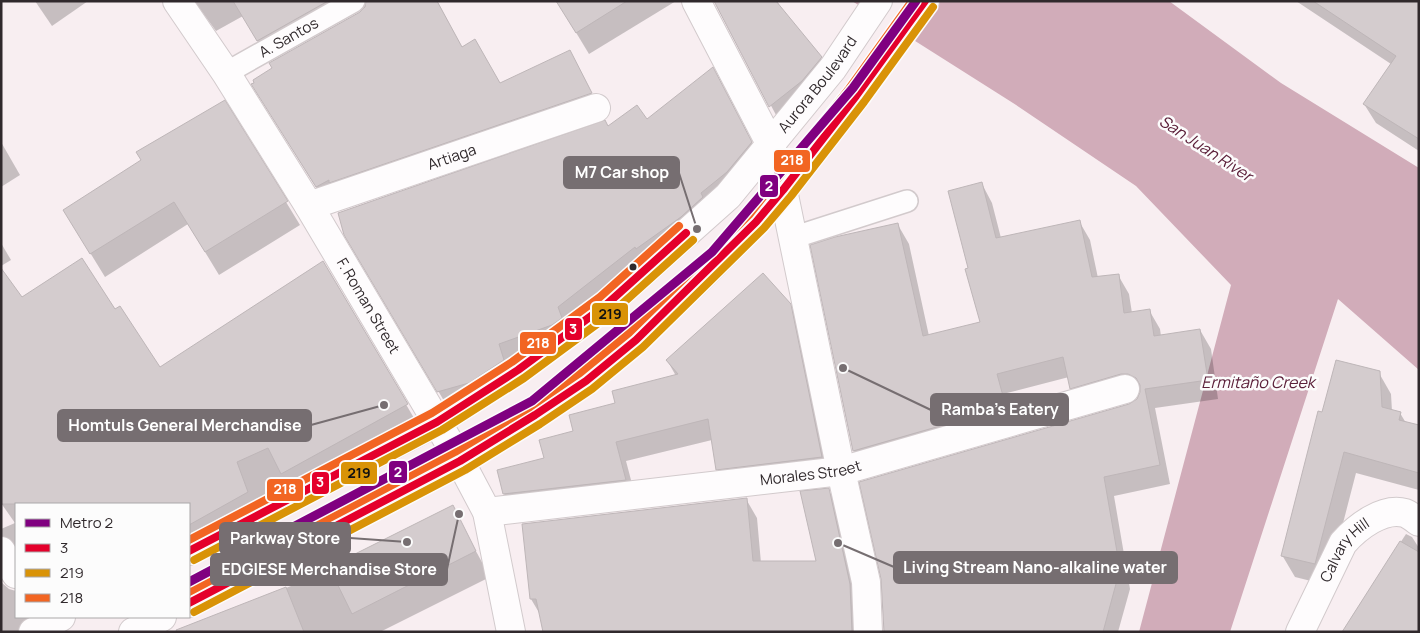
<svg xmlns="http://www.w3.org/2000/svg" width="1420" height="633" font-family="Manrope,sans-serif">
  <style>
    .water { fill: #d1acb9 }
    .pier { fill: #f8eef1 }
    .shadow { fill: #0003 }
    .building { fill: #d4ccce; stroke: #beb6b8 }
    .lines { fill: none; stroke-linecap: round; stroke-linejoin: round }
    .service-casing { stroke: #d2cacc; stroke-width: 24 }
    .minor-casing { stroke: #d2cacc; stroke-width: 30 }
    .primary-casing { stroke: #d2cacc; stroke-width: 30 }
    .service { stroke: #fefcfd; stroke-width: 21 }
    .minor { stroke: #fefcfd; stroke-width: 28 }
    .primary { stroke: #fefcfd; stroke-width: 28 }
    .bus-1-casing { stroke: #fcfcfc; stroke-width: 11 }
    .bus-2-casing { stroke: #fcfcfc; stroke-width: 11 }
    .bus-3-casing { stroke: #fcfcfc; stroke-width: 11 }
    .bus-1 { stroke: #e4002b; stroke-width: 8 }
    .bus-2 { stroke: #d99307; stroke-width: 8 }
    .bus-3 { stroke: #f26522; stroke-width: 8 }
    .metro-1-casing { stroke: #fcfcfc; stroke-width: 12 }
    .metro-1 { stroke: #800080; stroke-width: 9 }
    .bus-dot { fill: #30292c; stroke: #fcfcfc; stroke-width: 2 }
    .labels { text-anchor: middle; stroke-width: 5; stroke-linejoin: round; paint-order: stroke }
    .street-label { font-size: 15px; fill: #30292c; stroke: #fcfcfc }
    .water-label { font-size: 16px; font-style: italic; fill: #5c203a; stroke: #fcfcfc }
    .leader { fill: none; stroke: #766e71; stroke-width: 2 }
    .callout-dot { fill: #766e71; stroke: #fcfcfc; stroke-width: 2 }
    .callout { fill: #766e71; stroke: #766e71; stroke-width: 2 }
    .callout-label { font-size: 16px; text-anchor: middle; font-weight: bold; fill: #fff }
    .line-badge { stroke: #fcfcfc; stroke-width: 2 }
    .badge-label { font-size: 14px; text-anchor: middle; font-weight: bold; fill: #fff }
    .pale-badge-label { font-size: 14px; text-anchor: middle; font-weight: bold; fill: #111 }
  </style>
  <rect width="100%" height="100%" fill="#f8eef1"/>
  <path class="water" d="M852 1H1169L1281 83 1419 168V370L1338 299 1230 632H1139L1231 285 1136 186 1013 103Z"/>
  <path class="pier" d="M885 1H922L899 34 873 18Z"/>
  <g class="shadow">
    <path d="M35 1H88L52 26Z"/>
    <path d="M194 1H437L462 48 500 84 570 51 601 112 327 205 264 103 367 7 359 9 268 60 243 16 216 31Z"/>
    <path d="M557 1H676L589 54Z"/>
    <path d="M715 1H777L784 13 821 58 833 80 783 128Z"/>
    <path d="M1296 1H1419V151L1376 123 1364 104 1391 64Z"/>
    <path d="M724 89 762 163 568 327 450 411 346 235 608 127 647 121Z"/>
    <path d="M1 142 20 175 1 187Z"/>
    <path d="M142 161 286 202 300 225 219 275 188 224 105 277 78 233Z"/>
    <path d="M982 184 992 203 1001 238 1079 221 1090 240 1098 278 1118 275 1129 294 1132 313 1149 310 1160 329 1161 336 1200 330 1211 349 1218 399 1155 408 1170 484 1114 496 1130 589 1118 632H885L1130 405 1137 401 1140 392 1132 393 1082 407 1071 388 1069 377 1007 393 1016 426 865 470 854 451 812 246 898 225 909 244 929 336 982 322 969 269Z"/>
    <path d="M1 243 11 260 1 266Z"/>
    <path d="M323 263 421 430 189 558V504H16V561L1 569V529L15 523 1 503 22 298 115 311 160 369Z"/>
    <path d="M790 304 801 325 832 477 728 489 717 469 712 440 626 461 636 499 515 513 504 494 498 471 545 459 575 432 617 404 676 376 667 360Z"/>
    <path d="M1379 373 1391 394 1392 411 1400 413 1406 423 1419 426V490L1356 473 1327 585 1295 577 1282 555 1323 414Z"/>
    <path d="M828 489 839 508 862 632H544L541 616 531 599 746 499 757 518 761 563 818 562Z"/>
    <path d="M452 507 490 577 380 632H205L201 622 306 580Z"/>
    <path d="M1406 534 1412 537 1419 548V632L1351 618Z"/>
    <path d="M1 582 9 589 16 591V617H71L40 632H1Z"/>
  </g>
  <g class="building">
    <path d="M233 1H328L257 41Z"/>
    <path d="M366 1H437L462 47 475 39 500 83 570 50 592 93 329 183V180L316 187 251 84 254 83 253 80 272 68 269 63 360 12 365 7Z"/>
    <path d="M556 1H627L576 33Z"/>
    <path d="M714 1H776L822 57 802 81 769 107Z"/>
    <path d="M1313 1H1419V139L1363 104 1396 56Z"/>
    <path d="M713 67 752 142 727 172 701 193 703 197 681 217 636 249 635 247 558 307 562 318 552 325 499 344 504 360 469 383 437 392 344 235 338 213 605 120 608 126 637 105 647 119Z"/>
    <path d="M225 100 288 201 205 252 174 202 90 254 63 210 141 160 136 152Z"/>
    <path d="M982 182 996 238 1080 220 1092 277 1119 274 1124 313 1150 309 1154 336 1200 329 1208 380 1145 389 1160 465 1104 477 1120 569 1103 632H884L881 579 859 482 1129 404 1137 399 1140 392V385L1136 378 1128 374H1121L1070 389 1063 357 997 374 1006 407 853 451 810 245 835 237 898 223 923 336 980 322 965 269 968 268 948 191Z"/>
    <path d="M82 258 115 309 120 306 160 367 323 261 408 404 281 474 268 448 237 462 248 492 189 525V504H1V268L22 297Z"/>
    <path d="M763 273 791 304 822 457 716 470 708 419 616 442 626 480 503 494 497 470 544 458 539 440 573 431 569 415 615 403 612 391 678 374 666 360Z"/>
    <path d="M1336 360 1380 371 1382 407 1401 412 1399 420 1419 425V473L1344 452 1315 564 1281 556 1318 411 1322 412Z"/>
    <path d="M829 488 850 584 852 632H543L536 599H530L522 524 747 498 753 561H816L800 491Z"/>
    <path d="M453 505 476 551 352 614 329 567Z"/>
    <path d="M1400 541 1419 552V632H1342Z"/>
    <path d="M286 587 304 632H177L176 630Z"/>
  </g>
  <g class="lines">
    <g class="service-casing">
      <g id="service">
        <path id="s1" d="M226 73 354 1"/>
        <path d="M792 238 907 201"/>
      </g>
    </g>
    <g class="minor-casing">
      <g id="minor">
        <path id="s2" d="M177 1 226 73 309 206 460 461 487 512 511 632"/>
        <path d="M696 1 771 145 783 190 841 471 866 582 868 632"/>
        <path id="s3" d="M309 206 596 108"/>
        <path id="s4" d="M487 512 841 471 1125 389"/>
        <path d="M1 551 16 574"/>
        <path id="s5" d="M1300 632 1343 543C1357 527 1383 507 1405 513 1410 515 1415 519 1419 522"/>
      </g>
    </g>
    <g class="primary-casing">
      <g id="primary">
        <path id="s6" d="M189 551 437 422 518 370 606 305 728 196 833 68 878 1"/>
        <path d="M189 603 460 461 535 415 586 381 636 340 713 265 756 222 783 190 856 96 925 1"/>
        <path d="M33 632 61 617"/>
        <path d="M133 632 162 617"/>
      </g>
    </g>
    <use href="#service" class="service"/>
    <use href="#minor" class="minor"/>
    <use href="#primary" class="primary"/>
    <g class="bus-1-casing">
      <g id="bus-1">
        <path d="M189 551 437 422 518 370 606 305 686 233"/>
        <path d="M189 603 460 461 535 415 586 381 636 340 756 222 783 190 856 96 925 1"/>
      </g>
    </g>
    <g class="bus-2-casing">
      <g id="bus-2">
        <path d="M194 560 442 430 524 378 612 313 693 240"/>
        <path d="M194 612 465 470 540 424 592 389 643 347 764 228 791 196 864 102 933 7"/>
      </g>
    </g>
    <g class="bus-3-casing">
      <g id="bus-3">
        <path d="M189 540 432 413 512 362 600 297 679 226"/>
        <path d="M189 592 455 452 530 407 580 373 629 333 749 215 848 90 912 1"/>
      </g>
    </g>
    <use href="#bus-1" class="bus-1"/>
    <use href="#bus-2" class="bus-2"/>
    <use href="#bus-3" class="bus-3"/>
    <g class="metro-1-casing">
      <path id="metro-1" d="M189 582 532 401 712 252 853 88 916 1"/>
    </g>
    <use href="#metro-1" class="metro-1"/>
  </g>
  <circle class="bus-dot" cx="633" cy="267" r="4.5"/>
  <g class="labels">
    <g class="street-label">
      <text dy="5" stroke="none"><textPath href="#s1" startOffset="72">A. Santos</textPath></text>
      <text dy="5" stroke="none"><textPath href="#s6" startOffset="792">Aurora Boulevard</textPath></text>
      <text dy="5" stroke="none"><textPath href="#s3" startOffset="151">Artiaga</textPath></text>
      <text dy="5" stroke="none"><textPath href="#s2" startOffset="360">F. Roman Street</textPath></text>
      <text dy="5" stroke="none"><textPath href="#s4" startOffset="326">Morales Street</textPath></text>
      <text dy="5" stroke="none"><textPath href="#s5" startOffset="94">Calvary Hill</textPath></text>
    </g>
    <g class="water-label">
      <text transform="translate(1206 148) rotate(33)" y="6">San Juan River</text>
      <text x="1258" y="388">Ermitaño Creek</text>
    </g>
  </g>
  <path class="leader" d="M697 229L679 173M843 368L931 410M384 405L311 425M407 542L350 538M838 543L894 567M459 514L447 569"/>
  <g class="callout-dot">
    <circle cx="697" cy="229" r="5"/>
    <circle cx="843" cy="368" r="5"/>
    <circle cx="384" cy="405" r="5"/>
    <circle cx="407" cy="542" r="5"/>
    <circle cx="838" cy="543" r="5"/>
    <circle cx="459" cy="514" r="5"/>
  </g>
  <g class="callout">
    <rect x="564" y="157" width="115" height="31" rx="5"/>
    <rect x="931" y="394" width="137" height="31" rx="5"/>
    <rect x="58" y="410" width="253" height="31" rx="5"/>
    <rect x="220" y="523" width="130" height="31" rx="5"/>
    <rect x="894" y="552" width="283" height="31" rx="5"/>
    <rect x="211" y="554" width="236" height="31" rx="5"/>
  </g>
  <g class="callout-label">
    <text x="622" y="178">M7 Car shop</text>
    <text x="1000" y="415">Ramba's Eatery</text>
    <text x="185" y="431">Homtuls General Merchandise</text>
    <text x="285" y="544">Parkway Store</text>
    <text x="1035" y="573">Living Stream Nano-alkaline water</text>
    <text x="329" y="575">EDGIESE Merchandise Store</text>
  </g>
  <g class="line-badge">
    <rect x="773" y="149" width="38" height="24" rx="5" fill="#f26522"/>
    <rect x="759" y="174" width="20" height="24" rx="5" fill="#800080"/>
    <rect x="591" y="302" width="38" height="24" rx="5" fill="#d99307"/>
    <rect x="564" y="317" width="19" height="24" rx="5" fill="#e4002b"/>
    <rect x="519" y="331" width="38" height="24" rx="5" fill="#f26522"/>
    <rect x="388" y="460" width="20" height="24" rx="5" fill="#800080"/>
    <rect x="340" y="461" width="38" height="24" rx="5" fill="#d99307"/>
    <rect x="311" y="471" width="19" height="24" rx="5" fill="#e4002b"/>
    <rect x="266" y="478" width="38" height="24" rx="5" fill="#f26522"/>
  </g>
  <g class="badge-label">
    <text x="792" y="165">218</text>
    <text x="769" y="191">2</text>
    <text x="573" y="334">3</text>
    <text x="538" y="348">218</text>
    <text x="398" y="477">2</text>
    <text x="320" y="487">3</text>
    <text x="285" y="494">218</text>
  </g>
  <g class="pale-badge-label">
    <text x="610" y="319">219</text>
    <text x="359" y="478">219</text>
  </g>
  <rect width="1420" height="633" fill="none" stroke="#30292c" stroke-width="5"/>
  <rect x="15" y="503" width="175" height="115" fill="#fcfcfc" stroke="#aaa8a9"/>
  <rect x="25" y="519" width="25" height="8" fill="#800080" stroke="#aaa8a9"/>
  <text x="60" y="528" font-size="15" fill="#30292c">Metro 2</text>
  <rect x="25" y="544" width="25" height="8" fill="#e4002b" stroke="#aaa8a9"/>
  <text x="60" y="553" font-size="15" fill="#30292c">3</text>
  <rect x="25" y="569" width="25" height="8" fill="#d99307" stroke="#aaa8a9"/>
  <text x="60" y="578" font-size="15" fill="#30292c">219</text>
  <rect x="25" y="594" width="25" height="8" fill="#f26522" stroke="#aaa8a9"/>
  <text x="60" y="603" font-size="15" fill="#30292c">218</text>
</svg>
